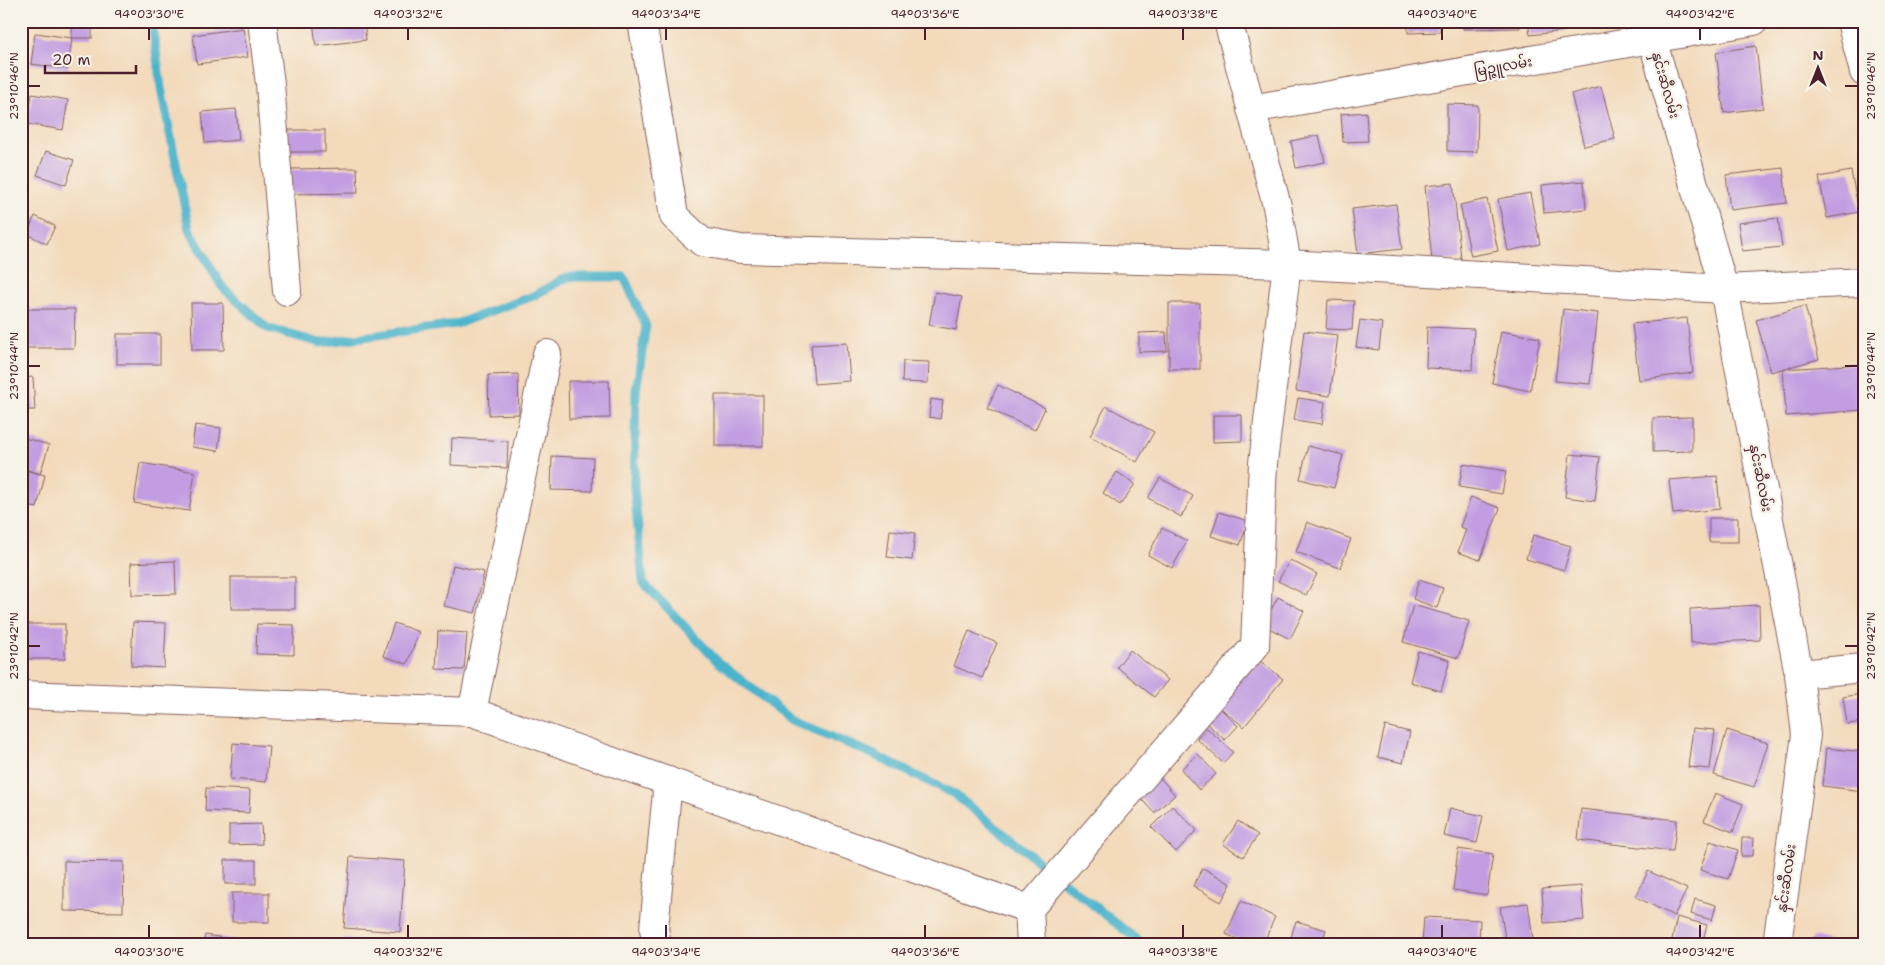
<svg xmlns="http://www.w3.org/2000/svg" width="1885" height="965" font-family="'Shantell Sans','Noto Sans Myanmar',sans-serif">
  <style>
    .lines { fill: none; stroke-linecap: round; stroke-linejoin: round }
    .stream { stroke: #4cb3cb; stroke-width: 9 }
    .building { fill: #c29de1 }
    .street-casing { stroke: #85605d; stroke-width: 30 }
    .street { stroke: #fff; stroke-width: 28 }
    .ticks { fill: none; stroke: #4a1f2b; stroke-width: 2 }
    .labels { text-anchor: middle; stroke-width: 5; stroke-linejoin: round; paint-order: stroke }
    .street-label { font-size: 14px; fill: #4a1f2b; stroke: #f7f3e8 }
    .neatline { fill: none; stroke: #4a1f2b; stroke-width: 2 }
    .ticks-label { font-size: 12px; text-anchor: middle; fill: #4a1f2b }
  </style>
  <rect width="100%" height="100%" fill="#f7f3e8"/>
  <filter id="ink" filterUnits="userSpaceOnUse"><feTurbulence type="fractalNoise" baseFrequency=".02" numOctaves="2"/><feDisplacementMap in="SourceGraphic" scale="10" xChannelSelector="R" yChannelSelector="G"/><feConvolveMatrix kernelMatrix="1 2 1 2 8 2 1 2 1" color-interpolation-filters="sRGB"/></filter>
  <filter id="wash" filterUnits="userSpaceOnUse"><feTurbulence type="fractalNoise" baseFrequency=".0096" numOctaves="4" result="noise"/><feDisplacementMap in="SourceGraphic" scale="20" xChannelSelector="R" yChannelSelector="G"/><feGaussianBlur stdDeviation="1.12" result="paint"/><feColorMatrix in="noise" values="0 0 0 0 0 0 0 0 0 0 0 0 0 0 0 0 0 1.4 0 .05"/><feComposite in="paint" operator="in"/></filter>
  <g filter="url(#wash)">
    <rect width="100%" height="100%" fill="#f3dabb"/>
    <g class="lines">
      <path class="stream" d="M152 21 161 88 189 229 222 287 267 328 320 343 456 324 533 296 567 277H624L646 326 636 391 634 487 643 582 718 662 792 720 870 753 954 794 1142 944"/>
    </g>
    <g id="blocks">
      <g class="building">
        <rect x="72" y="21" width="20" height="17"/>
        <path d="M313 21H364L366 40 316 46Z"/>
        <path d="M505 21H535V23L505 25Z"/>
        <path d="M1408 21H1440V32L1408 33Z"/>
        <path d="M1463 21H1520V28L1463 29Z"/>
        <path d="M1528 21H1564L1565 31 1530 35Z"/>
        <path d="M243 28 248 57 197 64 193 35Z"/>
        <path d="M35 33 72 38 68 69 31 64Z"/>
        <path d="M1756 46 1763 108 1724 113 1716 52Z"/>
        <path d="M1601 86 1615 139 1584 146 1571 94Z"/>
        <path d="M32 94 68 100 63 130 27 124Z"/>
        <path d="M1447 104 1478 105 1477 152 1447 151Z"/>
        <path d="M236 109 239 140 205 143 202 112Z"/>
        <path d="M1366 112 1368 141 1343 142 1341 114Z"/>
        <rect x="287" y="130" width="38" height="22"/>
        <path d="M1319 135 1325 162 1296 168 1291 141Z"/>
        <path d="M46 151 74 160 66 185 37 175Z"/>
        <path d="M357 168 358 193 290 194V169Z"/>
        <path d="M1783 168 1787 203 1730 210 1726 175Z"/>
        <path d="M1851 171 1859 212 1827 218 1819 177Z"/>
        <path d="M1584 181 1586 209 1544 213 1542 185Z"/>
        <path d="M1453 183 1461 259 1432 262 1425 186Z"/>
        <path d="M1530 193 1540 244 1508 251 1498 199Z"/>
        <path d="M1487 199 1498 251 1471 256 1460 205Z"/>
        <path d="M1396 204 1402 249 1358 254 1352 209Z"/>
        <path d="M21 212 28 214 22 237H21Z"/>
        <path d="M35 216 55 226 47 244 27 234Z"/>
        <path d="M1778 218 1782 247 1742 251 1738 223Z"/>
        <path d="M935 292 962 297 956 330 929 325Z"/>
        <path d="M1328 300 1354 301 1352 330 1326 329Z"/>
        <path d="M191 303H223L224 350H192Z"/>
        <rect x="1169" y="303" width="31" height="66"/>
        <path d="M1805 306 1819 359 1771 372 1756 320Z"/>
        <path d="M25 309H75L74 348H25Z"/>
        <path d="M1563 309 1598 313 1590 384 1555 381Z"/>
        <path d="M1687 318 1693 373 1639 380 1632 324Z"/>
        <path d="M1360 320 1382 323 1379 350 1356 347Z"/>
        <path d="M1427 327 1474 329 1472 370 1426 368Z"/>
        <path d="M1304 331 1338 335 1330 396 1296 391Z"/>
        <path d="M1501 331 1540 338 1530 391 1492 383Z"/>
        <path d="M1166 332 1167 351 1139 352V333Z"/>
        <rect x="117" y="334" width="43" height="30"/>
        <path d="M847 343 850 381 814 384 811 345Z"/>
        <path d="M903 361 929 362 928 383 902 382Z"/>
        <path d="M1864 364V410L1786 416 1783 369Z"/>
        <path d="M518 374 519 414 489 415 488 375Z"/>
        <path d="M33 377 35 410H21V378Z"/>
        <path d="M568 381H609L610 418 569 419Z"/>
        <path d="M998 385 1045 408 1035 430 987 408Z"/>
        <rect x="715" y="395" width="48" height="51"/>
        <path d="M1298 398 1325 402 1322 424 1294 420Z"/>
        <path d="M931 399 943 401 940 419 929 417Z"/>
        <path d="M1106 406 1154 432 1137 462 1090 436Z"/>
        <path d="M1213 415H1242V441L1213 442Z"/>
        <path d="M1692 417V451L1653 452V418Z"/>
        <path d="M195 425 221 428 218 451 192 447Z"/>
        <path d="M21 437 49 445 40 474 21 468Z"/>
        <path d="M452 438 508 441 507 468 451 465Z"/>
        <path d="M1308 446 1343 455 1334 488 1300 479Z"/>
        <path d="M1570 454 1600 457 1595 501 1565 497Z"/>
        <path d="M552 456 593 458 592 491 551 490Z"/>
        <path d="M140 463 195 472 189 511 134 503Z"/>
        <path d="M1463 464 1506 471 1502 494 1459 487Z"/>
        <path d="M21 469 45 475 37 508 27 506 22 528Z"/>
        <path d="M1117 472 1135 484 1120 505 1103 493Z"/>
        <path d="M1717 476 1720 509 1673 514 1669 480Z"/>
        <path d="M1160 478 1193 496 1181 517 1148 498Z"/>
        <path d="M1471 497 1500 508 1480 560 1458 552 1466 529 1460 527Z"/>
        <path d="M1219 512 1248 521 1240 545 1211 536Z"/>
        <rect x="1709" y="518" width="29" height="24"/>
        <path d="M1307 522 1351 539 1340 568 1296 552Z"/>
        <path d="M1162 528 1187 541 1172 568 1148 555Z"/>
        <path d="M890 530 915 533 912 560 887 557Z"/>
        <path d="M1533 535 1571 546 1564 570 1526 559Z"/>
        <path d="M1290 560 1317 574 1306 595 1278 581Z"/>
        <path d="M175 561 176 594 132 595 131 563Z"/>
        <path d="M453 565 484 572 475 613 444 606Z"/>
        <rect x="231" y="577" width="64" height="32"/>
        <path d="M1419 580 1443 588 1437 608 1413 599Z"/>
        <path d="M1278 597 1304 611 1290 639 1263 625Z"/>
        <path d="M1413 605 1469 621 1458 658 1403 642Z"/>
        <path d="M1759 605 1760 640 1691 643 1690 609Z"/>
        <path d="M133 622 166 623 164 668 131 666Z"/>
        <path d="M394 623 419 632 407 664 383 656Z"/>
        <rect x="21" y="624" width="44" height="35"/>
        <path d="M257 624 294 625V655L256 654Z"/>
        <path d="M438 631 467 633 464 670 436 669Z"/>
        <path d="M969 631 997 643 982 678 954 666Z"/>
        <path d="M1130 650 1168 680 1154 697 1117 667Z"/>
        <path d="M1418 651 1450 660 1441 691 1410 682Z"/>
        <path d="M1254 656 1283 679 1244 727 1218 706 1238 726 1225 740 1201 718Z"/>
        <path d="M1862 694 1864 722 1847 724 1843 697Z"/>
        <path d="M1385 726 1410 732 1403 763 1378 757Z"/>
        <path d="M1207 728 1233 752 1223 763 1197 739Z"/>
        <path d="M1693 728 1715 730 1710 769 1688 767Z"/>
        <path d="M1727 730 1768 743 1754 787 1714 775Z"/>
        <path d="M233 743 269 746 266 782 230 779Z"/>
        <path d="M1826 748 1864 752 1863 791 1822 786Z"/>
        <path d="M1198 754 1216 774 1199 790 1181 769Z"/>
        <path d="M1157 774 1175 795 1154 813 1136 793Z"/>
        <path d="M206 788 250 790 249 813 205 811Z"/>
        <path d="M1715 793 1743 804 1733 832 1704 821Z"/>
        <path d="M1172 806 1197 830 1176 852 1151 827Z"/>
        <path d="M1450 808 1483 816 1477 843 1444 836Z"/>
        <path d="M1581 809 1677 820 1673 851 1578 840Z"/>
        <path d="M1238 821 1258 835 1243 857 1223 844Z"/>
        <path d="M261 824 262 844 229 845V825Z"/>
        <path d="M1742 838H1754L1753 856H1741Z"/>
        <path d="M1710 841 1738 850 1728 879 1700 870Z"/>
        <path d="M1458 849 1493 854 1487 895 1453 890Z"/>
        <path d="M350 857 405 861 400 932 344 928Z"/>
        <rect x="225" y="860" width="31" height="24"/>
        <path d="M64 861 124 862 123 912 64 911Z"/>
        <path d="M1203 868 1231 884 1221 902 1193 886Z"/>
        <path d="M1648 871 1687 889 1674 916 1636 897Z"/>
        <path d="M1581 886 1584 920 1544 923 1542 889Z"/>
        <rect x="232" y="893" width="37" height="29"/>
        <path d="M1695 899 1716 905 1712 920 1691 914Z"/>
        <path d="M1241 901 1275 917 1263 944H1248L1226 934Z"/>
        <path d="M1528 903 1533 940 1506 944 1500 907Z"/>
        <path d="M1424 917 1480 920 1479 944H1422Z"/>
        <path d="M1677 917 1707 925 1702 944H1671Z"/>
        <path d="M1296 921 1326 930 1321 944H1289Z"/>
        <path d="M205 935 237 940V944H203Z"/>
        <path d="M1813 937 1834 943V944H1811Z"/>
        <path d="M344 939 377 942V944H343Z"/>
      </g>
    </g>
  </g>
  <g filter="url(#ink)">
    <use href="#blocks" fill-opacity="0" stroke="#85605d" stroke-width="1"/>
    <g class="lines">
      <g class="street-casing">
        <g id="street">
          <path d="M262 21 270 84 287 291"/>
          <path d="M642 21 674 216 702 242 741 249 1287 264 1724 289 1864 282"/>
          <path d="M1647 21 1724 289 1799 674 1806 735 1777 944"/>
          <path d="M1851 21 1864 72"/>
          <path d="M1251 109 1754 21"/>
          <path d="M1799 674 1864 668"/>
          <path d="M21 695 472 712 1029 909 1255 646 1263 463 1287 264 1277 206 1228 21"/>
          <path d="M472 712 547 354"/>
          <path d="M1029 909 1031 944"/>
          <path d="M657 944 654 929 668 781"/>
        </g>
      </g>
      <use href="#street" class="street"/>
    </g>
  </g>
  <path class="ticks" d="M149 28V40M408 28V40M666 28V40M925 28V40M1183 28V40M1442 28V40M1700 28V40M28 86H40M1845 86H1858M28 366H40M1845 366H1858M28 646H40M1845 646H1858M149 925V938M408 925V938M666 925V938M925 925V938M1183 925V938M1442 925V938M1700 925V938"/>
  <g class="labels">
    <g class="street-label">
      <text transform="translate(1503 66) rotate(-10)" y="5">မြဉ္ဇူလမ်း</text>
      <text transform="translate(1666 85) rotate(74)" y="5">နှင်းဆီလမ်း</text>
      <text transform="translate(1761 478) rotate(79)" y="5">နှင်းဆီလမ်း</text>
      <text transform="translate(1786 878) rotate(-82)" y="5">နှင်းဆီလမ်း</text>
    </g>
  </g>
  <rect width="1885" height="965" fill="none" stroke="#f7f3e8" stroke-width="55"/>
  <g transform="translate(1818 68)" stroke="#f7f3e8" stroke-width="4" paint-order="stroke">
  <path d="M0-4L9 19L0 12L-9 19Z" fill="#4a1f2b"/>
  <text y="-8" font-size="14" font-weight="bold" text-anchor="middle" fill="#4a1f2b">N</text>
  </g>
  <path d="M45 65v8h91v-8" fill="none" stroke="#4a1f2b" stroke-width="2.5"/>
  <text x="52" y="65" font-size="15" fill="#4a1f2b" stroke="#f7f3e8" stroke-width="4" paint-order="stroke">20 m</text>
  <rect x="28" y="28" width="1830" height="910" class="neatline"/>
  <g class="ticks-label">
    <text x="149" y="18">94°03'30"E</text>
    <text x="408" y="18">94°03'32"E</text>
    <text x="666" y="18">94°03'34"E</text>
    <text x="925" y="18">94°03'36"E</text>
    <text x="1183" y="18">94°03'38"E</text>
    <text x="1442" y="18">94°03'40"E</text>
    <text x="1700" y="18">94°03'42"E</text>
    <text transform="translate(14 86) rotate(-90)" y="4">23°10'46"N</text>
    <text transform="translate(1871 86) rotate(-90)" y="4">23°10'46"N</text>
    <text transform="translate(14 366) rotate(-90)" y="4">23°10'44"N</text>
    <text transform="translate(1871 366) rotate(-90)" y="4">23°10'44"N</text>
    <text transform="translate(14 646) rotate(-90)" y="4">23°10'42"N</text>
    <text transform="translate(1871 646) rotate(-90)" y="4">23°10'42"N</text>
    <text x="149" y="956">94°03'30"E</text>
    <text x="408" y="956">94°03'32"E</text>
    <text x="666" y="956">94°03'34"E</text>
    <text x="925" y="956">94°03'36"E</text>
    <text x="1183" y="956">94°03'38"E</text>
    <text x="1442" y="956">94°03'40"E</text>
    <text x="1700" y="956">94°03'42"E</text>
  </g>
</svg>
